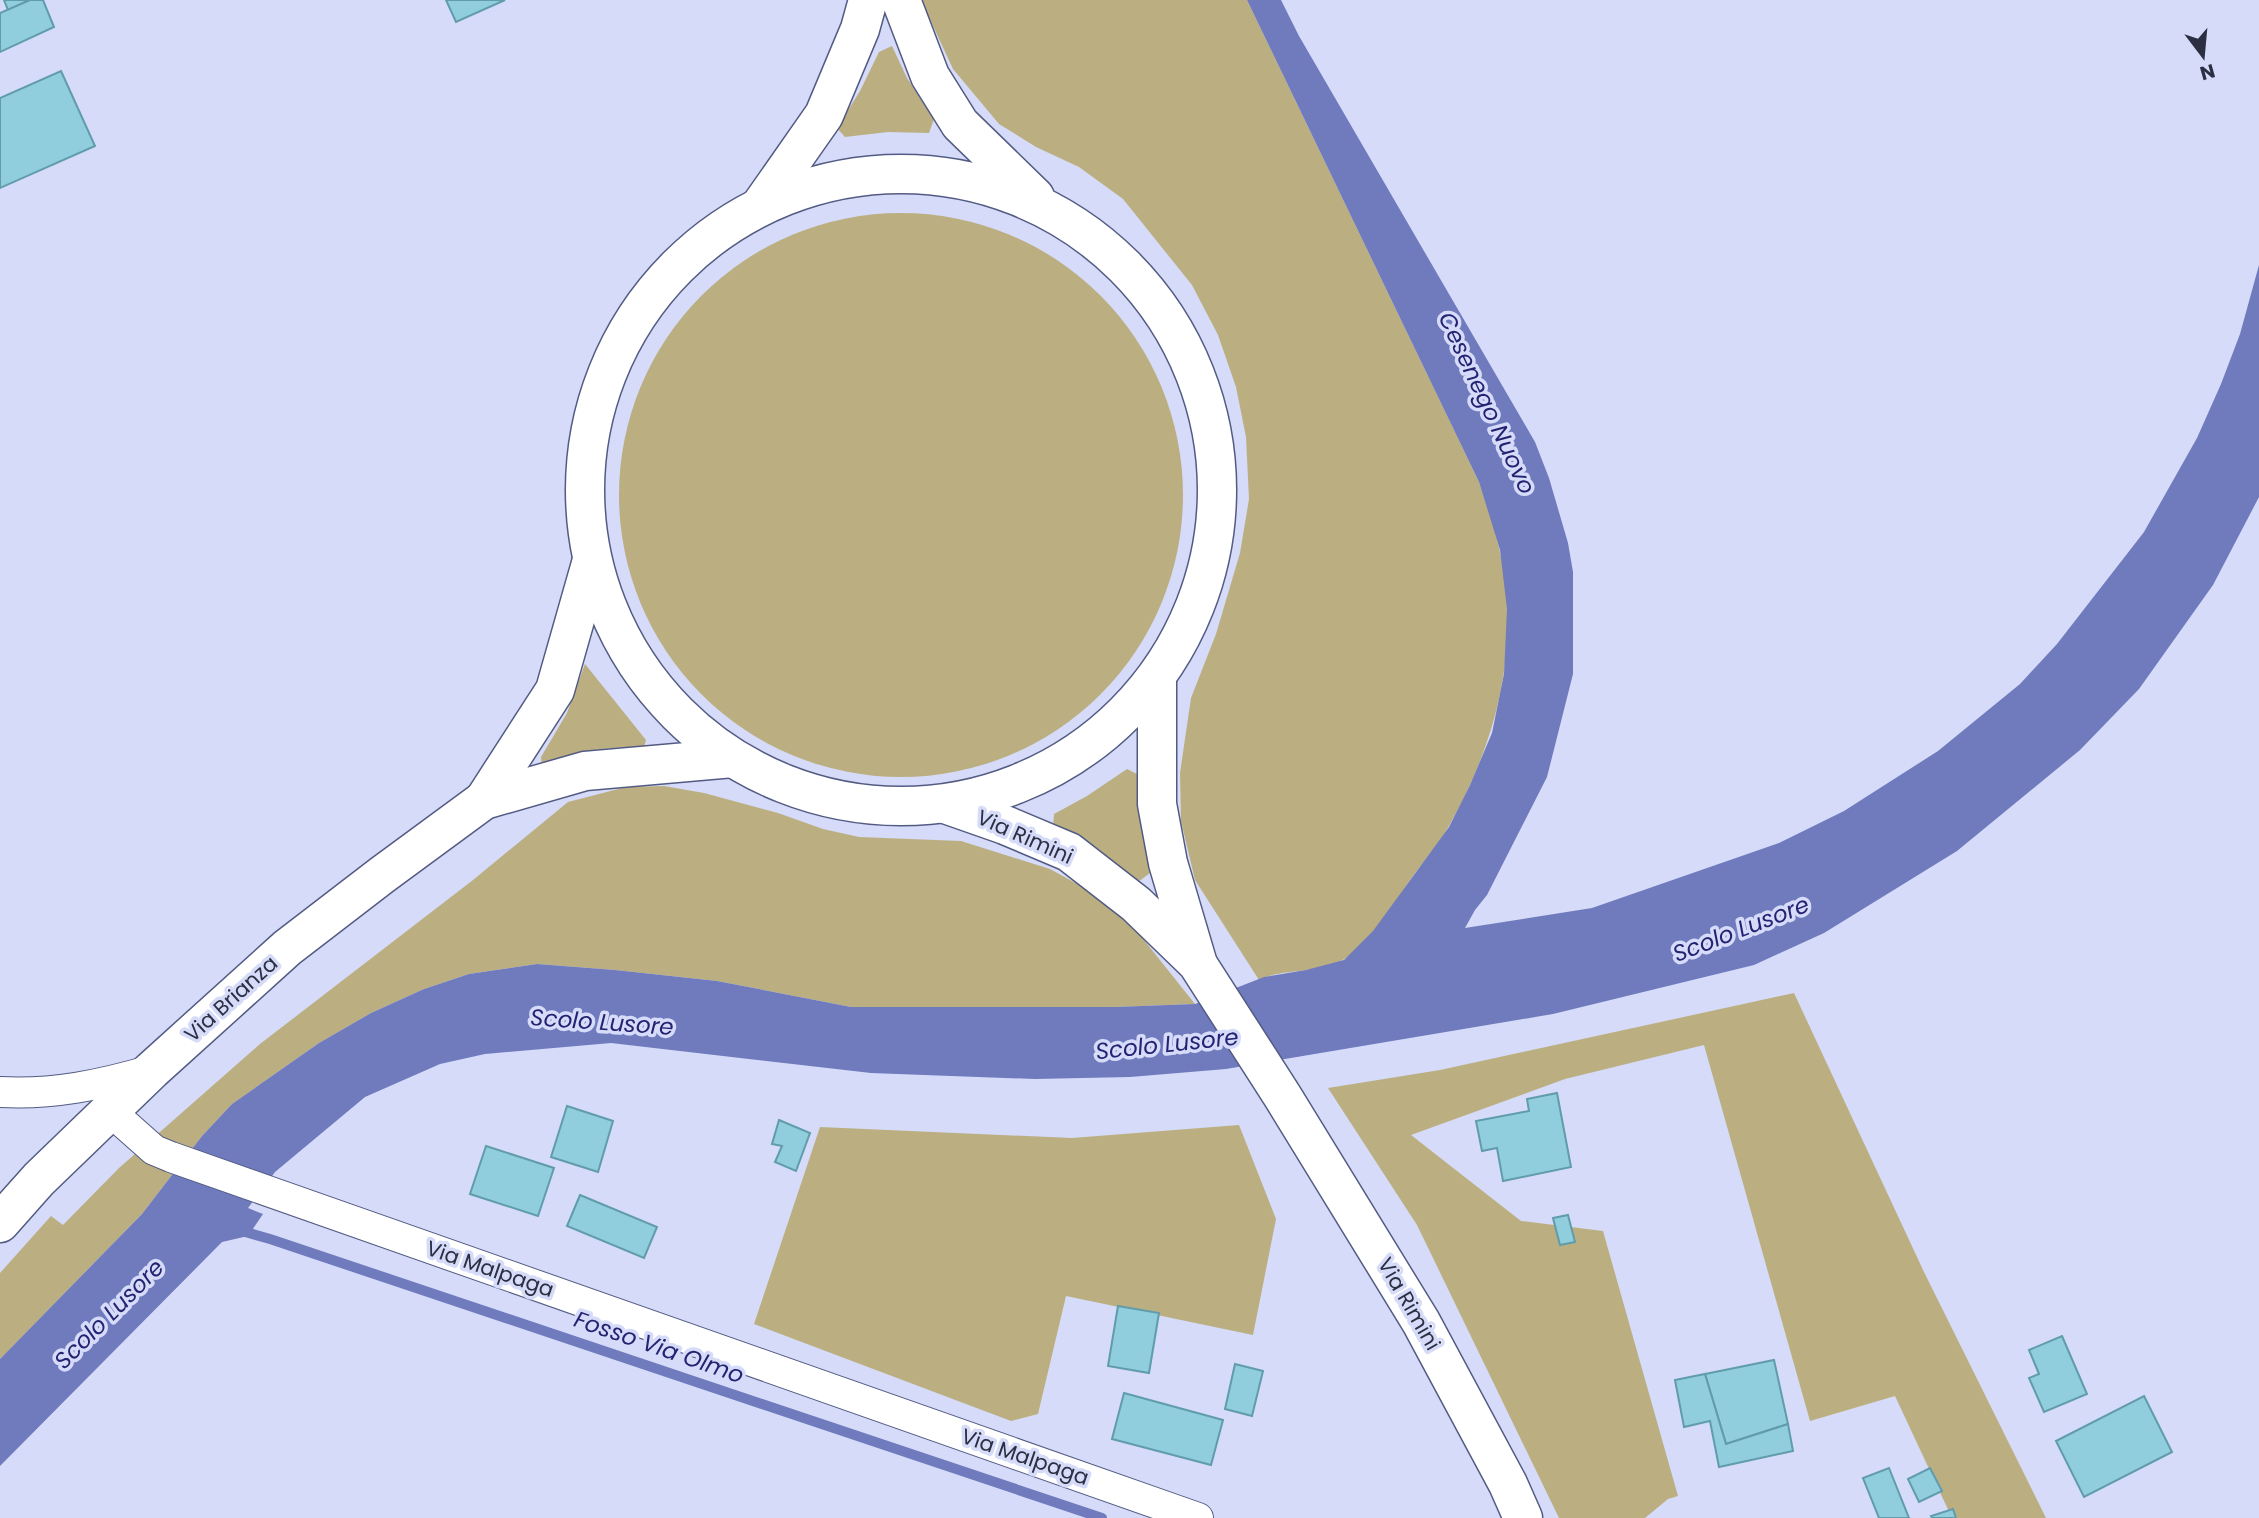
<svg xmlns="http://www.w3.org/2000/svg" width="2259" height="1518" font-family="Poppins,sans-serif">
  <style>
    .green { fill: #bbaf81 }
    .water { fill: #6f7bbd }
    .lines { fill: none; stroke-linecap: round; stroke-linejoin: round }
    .stream { stroke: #6f7bbd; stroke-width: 10 }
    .building { fill: #90cddd; stroke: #609cab; stroke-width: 2 }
    .minor-casing { stroke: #535b83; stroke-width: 32 }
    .secondary-casing { stroke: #535b83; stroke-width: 41 }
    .minor { stroke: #fff; stroke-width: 30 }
    .secondary { stroke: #fff; stroke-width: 38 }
    .labels { text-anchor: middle; stroke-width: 7; stroke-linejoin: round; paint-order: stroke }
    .street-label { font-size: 21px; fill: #2b2f41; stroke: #d5dbf8 }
    .water-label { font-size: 23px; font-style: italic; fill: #232372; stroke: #d5dbf8 }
  </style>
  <rect width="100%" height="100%" fill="#d5dbf8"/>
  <g class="green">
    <path d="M921 0H1247L1479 482C1486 504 1494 526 1499 548 1522 644 1497 741 1450 824 1440 843 1425 859 1413 876 1393 904 1374 939 1346 958 1323 974 1281 968 1259 980L1195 880 1181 821 1180 773 1191 698 1216 634 1240 553 1249 499 1246 437 1236 387 1218 335 1192 285 1123 199 1079 167 1036 147 999 124 953 69Z"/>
    <path d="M892 46 907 78 934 119 929 133 888 132 845 137 837 128 860 91 879 52Z"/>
    <circle cx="901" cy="495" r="282"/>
    <path d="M585 664 646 740 644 747C610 747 573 749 542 766L541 757 567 713Z"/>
    <path d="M1127 769 1139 775 1150 873 1138 882 1053 828 1054 814 1087 796Z"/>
    <path d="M664 786 704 793 778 813 823 829 859 837 961 841 1050 869 1092 892 1132 925 1195 1004 1115 1007H851L717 981 615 970 537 964 469 974 424 989 371 1013 319 1043 232 1104 202 1136 142 1214 0 1359V1273L51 1216 63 1225 119 1168 260 1044 473 880 568 802 626 787Z"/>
    <path d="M1794 993 1924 1272 2046 1518H1952L1895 1396 1810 1421 1704 1045 1565 1079 1411 1135 1521 1221 1603 1231 1678 1496 1668 1499 1645 1518H1559L1417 1225 1328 1088 1440 1070Z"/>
    <path d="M1239 1125 1276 1219 1253 1335 1066 1296 1038 1414 1011 1421 754 1324 820 1127 1072 1138Z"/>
  </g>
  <path class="water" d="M1247 0H1281L1299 36 1535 442 1549 478 1568 543 1573 572V674L1547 777 1487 895 1475 910 1465 928 1592 908 1779 843 1844 811 1938 751 2020 684 2057 644 2144 532 2197 438 2221 384 2240 334 2259 265V497L2213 585 2139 689 2080 750 1957 851 1824 933 1754 965 1553 1014 1226 1069 1130 1077 1035 1079 871 1073 611 1043 485 1054 440 1064 365 1097 275 1172 248 1208 263 1214 248 1236 222 1242 0 1466V1359L142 1214 202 1136 232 1104 319 1043 371 1013 424 989 469 974 537 964 615 970 717 981 851 1007H1115L1195 1004 1264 977 1306 970 1344 960 1373 931 1449 827 1470 785 1492 733 1504 674 1507 609 1500 550 1479 482Z"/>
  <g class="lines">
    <path class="stream" d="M238 1230 270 1239 1102 1518"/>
  </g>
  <g class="building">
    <path d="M4 0H30L8 10Z"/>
    <path d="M30 0H43L54 27 0 52V13Z"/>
    <path d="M446 0H505L456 22Z"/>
    <path d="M61 71 95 146 0 188V98Z"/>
    <path d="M1557 1093 1571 1167 1503 1181 1497 1148 1482 1151 1476 1121 1529 1111 1527 1099Z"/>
    <path d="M567 1106 613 1121 598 1172 551 1157Z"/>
    <path d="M779 1120 810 1133 796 1171 775 1162 782 1146 772 1144Z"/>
    <path d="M486 1146 554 1168 538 1216 470 1194Z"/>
    <path d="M580 1195 657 1227 644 1258 567 1226Z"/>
    <path d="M1568 1215 1575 1242 1560 1245 1553 1218Z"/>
    <path d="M1118 1306 1159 1313 1149 1373 1108 1366Z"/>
    <path d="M2062 1336 2087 1394 2044 1412 2029 1378 2039 1374 2029 1350Z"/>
    <path d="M1774 1360 1788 1424 1726 1444 1705 1374Z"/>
    <path d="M1235 1364 1263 1371 1252 1416 1225 1409Z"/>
    <path d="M1705 1374 1726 1444 1788 1424 1793 1451 1719 1467 1710 1421 1684 1427 1675 1380Z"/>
    <path d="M1124 1393 1223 1420 1211 1465 1112 1439Z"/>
    <path d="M2144 1396 2172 1452 2084 1497 2056 1441Z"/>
    <path d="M1889 1468 1909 1518H1879L1863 1478Z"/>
    <path d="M1930 1468 1942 1491 1919 1502 1908 1479Z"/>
    <path d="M1953 1509 1956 1518H1932L1931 1516Z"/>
  </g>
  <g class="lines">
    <g class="minor-casing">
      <g id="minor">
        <path d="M0 1092C52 1095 101 1085 152 1070"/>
        <path d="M110 1111 154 1150 171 1157 1198 1518"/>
      </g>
    </g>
    <g class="secondary-casing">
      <g id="secondary">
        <path d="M901 0 930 76 960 124 1035 197"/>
        <circle cx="901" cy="490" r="316"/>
        <path d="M761 205 824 115 860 29 868 0"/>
        <path d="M1157 677V804L1168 863 1197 961"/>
        <path d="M484 800 555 690 592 560"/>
        <path d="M945 804 1005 825 1069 852 1136 904 1197 963 1283 1097 1421 1322 1508 1484 1523 1518"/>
        <path d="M0 1223 39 1179 152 1070 287 948 382 875 484 800 585 771 733 758"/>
      </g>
    </g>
    <use href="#minor" class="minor"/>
    <use href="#secondary" class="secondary"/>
  </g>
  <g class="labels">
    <g class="street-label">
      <text transform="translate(1025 837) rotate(24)" y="7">Via Rimini</text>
      <text transform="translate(231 999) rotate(-42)" y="7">Via Brianza</text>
      <text transform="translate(490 1269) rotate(19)" y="7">Via Malpaga</text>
      <text transform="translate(1409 1304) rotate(60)" y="7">Via Rimini</text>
      <text transform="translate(1025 1457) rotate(19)" y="7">Via Malpaga</text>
    </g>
    <g class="water-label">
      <text transform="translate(1487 403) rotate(65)" y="8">Cesenego Nuovo</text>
      <text transform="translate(1741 929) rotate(-21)" y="8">Scolo Lusore</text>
      <text transform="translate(602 1022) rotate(4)" y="8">Scolo Lusore</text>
      <text transform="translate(1167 1044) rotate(-6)" y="8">Scolo Lusore</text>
      <text transform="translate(109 1314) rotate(-45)" y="8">Scolo Lusore</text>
      <text transform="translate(659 1347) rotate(19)" y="8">Fosso Via Olmo</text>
    </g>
  </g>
  <g transform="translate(2203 56) rotate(164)" stroke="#d5dbf8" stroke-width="5" paint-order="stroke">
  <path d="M0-5L12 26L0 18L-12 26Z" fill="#2b2f41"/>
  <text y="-10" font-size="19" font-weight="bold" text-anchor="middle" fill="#2b2f41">N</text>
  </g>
</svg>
